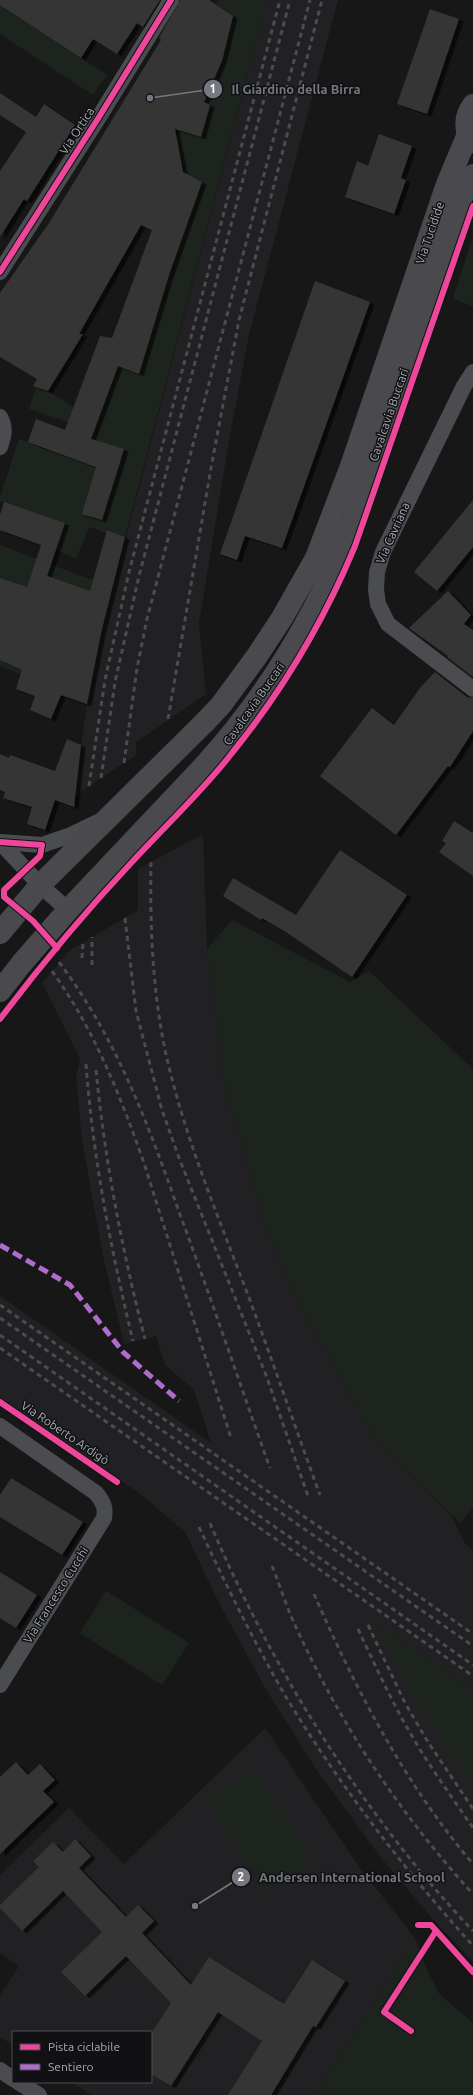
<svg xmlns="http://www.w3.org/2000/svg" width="473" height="2095" font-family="Ubuntu,sans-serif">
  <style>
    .built { fill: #212123 }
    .green { fill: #1d241e }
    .building { fill: #353536; filter: url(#shadow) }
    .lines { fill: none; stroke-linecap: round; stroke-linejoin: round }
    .street { stroke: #4b4c50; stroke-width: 16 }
    .secondary { stroke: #4a4a4e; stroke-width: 22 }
    .rail { stroke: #4b4c4f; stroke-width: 3; stroke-dasharray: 5 4; stroke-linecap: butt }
    .street-bridge { stroke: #4b4c50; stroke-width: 16 }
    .secondary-bridge { stroke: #4a4a4e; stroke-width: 22 }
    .quiet { stroke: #b06ccc; stroke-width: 5; stroke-dasharray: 10 5; stroke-linecap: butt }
    .cycleway-casing { stroke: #111113; stroke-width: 8 }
    .cycleway { stroke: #ed469a; stroke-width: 6 }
    .labels { text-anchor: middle; stroke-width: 3; stroke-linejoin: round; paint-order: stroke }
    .street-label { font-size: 12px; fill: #a8adb8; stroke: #111113 }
    .leader { fill: none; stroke: #757880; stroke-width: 1.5 }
    .callout-dot { fill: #757880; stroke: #111113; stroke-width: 1.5 }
    .mark-label { font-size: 12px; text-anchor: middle; font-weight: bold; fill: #fff }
    .callout-label { font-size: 13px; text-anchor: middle; font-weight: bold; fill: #757880; stroke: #111113; stroke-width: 3; stroke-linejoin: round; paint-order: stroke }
  </style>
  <defs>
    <filter id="shadow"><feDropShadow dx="4.5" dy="2.5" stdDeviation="0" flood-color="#0009"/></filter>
  </defs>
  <rect width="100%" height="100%" fill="#171717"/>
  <g class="built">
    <path d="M267 0H338L249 335 232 424 199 623 206 694 136 742V755L74 796 87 704 101 633Z"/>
    <path d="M203 834 207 949 225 1088 264 1221 295 1297 378 1444 451 1515 465 1543 473 1550V1690L375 1623 473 1787V1962L432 1918 381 1858 316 1769 265 1688 220 1605 185 1532 139 1493 0 1398V1296L211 1443 194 1390 165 1365 156 1336 124 1344 103 1256 82 1140 76 1077 80 1059 42 983 70 950 138 910V869Z"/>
    <path d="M265 1728 360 1868 415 1938 315 2095H91L71 2082H151V2032H13V2045L0 2037V1995L19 1966 0 1953V1875L69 1808 124 1864Z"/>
  </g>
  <g class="green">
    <path d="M218 0H267L125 537 108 530 106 533 89 527 76 559 56 550 65 523 0 501V497L19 439 76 460 85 437V428L29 409 36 387 48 391 73 407 99 417 118 366 139 374 169 275 202 182 182 174 186 167 182 165 180 152 172 148 178 130 201 137 204 102 222 61 232 16 225 10 160 99Z"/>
    <path d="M0 5 107 75 93 95 0 34Z"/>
    <path d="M473 237V307L453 298Z"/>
    <path d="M0 545 92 580 95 574 114 581 2 661 22 670 21 674 0 666Z"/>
    <path d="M232 920 350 982 369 971 473 1069V1508L460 1523 378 1444 295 1297 264 1221 225 1088 207 949Z"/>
    <path d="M106 1591 189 1643 162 1685 80 1633Z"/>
    <path d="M374 1622 473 1690V1787C435 1735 402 1680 374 1622Z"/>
    <path d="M252 1768 313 1861 267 1891 206 1798Z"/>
    <path d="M415 1938 427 1970 440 1995 473 2023V2095H315Z"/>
  </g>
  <g class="building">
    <path d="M0 0H160L143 27 137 23 117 54 93 39 81 58 0 5Z"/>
    <path d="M180 0H209L233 16 222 61 204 102 210 105 201 137 175 129 183 172 202 182 169 275 139 374 118 366 91 439 124 449 102 520 82 514 96 467 28 442 36 419 65 430 100 336 112 338 152 230 141 225 79 334H83L48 391 33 386 37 379 0 357V293L49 223 161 40 159 38Z"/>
    <path d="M430 9 459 19 427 114 397 104Z"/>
    <path d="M0 93 36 117 44 104 75 125 27 201 24 199 0 237V171L26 132 0 115Z"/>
    <path d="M379 134 412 146 401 178 406 180 394 214 345 197 357 161 368 166Z"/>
    <path d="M315 281 370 302 282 548 245 536 237 560 220 554Z"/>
    <path d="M473 500V547L437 591 414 572Z"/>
    <path d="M4 502 65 523 47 576 90 591 107 530 125 537 101 633 87 704 61 695 51 719 30 710 35 696 16 689 22 670 0 660V578L27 587 41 545 0 530V515Z"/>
    <path d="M448 591 471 615 464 624 473 630V677L447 657 448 656 409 628Z"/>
    <path d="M435 672 467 697 473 698V731L450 767 448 766 396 835 320 776 372 708 394 725 420 688Z"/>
    <path d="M67 739 81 745 74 807 55 800 45 830 27 824 32 807 3 798 5 792 0 790V754L9 758 10 755 55 771Z"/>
    <path d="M454 821 473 833V876L439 852 446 843 442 841Z"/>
    <path d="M340 850 407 895 352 977 286 932 262 918 261 920 223 896 233 878 296 915Z"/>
    <path d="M11 1478 83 1522 62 1555 0 1517V1495Z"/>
    <path d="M0 1572 37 1595 16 1628 0 1618Z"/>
    <path d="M16 1762 28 1775 40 1764 55 1780 43 1791 54 1802 0 1854V1777Z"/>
    <path d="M75 1839 91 1856 79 1868 126 1917 138 1905 154 1921 142 1933 191 1985 209 1957 284 2004 312 1960 345 1981 316 2027 313 2026 271 2095H228L262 2041 218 2012 171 2086 151 2074V2034L171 2003 126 1956 85 1996 61 1972 102 1932 63 1891 22 1931 0 1908V1905L39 1867 33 1861 53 1842 63 1852Z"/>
  </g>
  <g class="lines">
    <g class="street">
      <path d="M0 272 99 117 171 0"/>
      <path d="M473 372 464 386 383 552 377 572 376 590 378 604 388 624 473 689"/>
      <path d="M0 417C6 428 4 435 0 447"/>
      <path d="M0 842 40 885 68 910"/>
      <path d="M0 842 42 845"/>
      <path d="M0 1426 96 1493C103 1502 106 1507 104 1518L0 1685"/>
      <path d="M0 2070 13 2079"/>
      <path d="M18 2082 39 2095"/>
    </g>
    <g class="secondary">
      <path d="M473 105C464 117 464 131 473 142"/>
      <path d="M205 722 221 705 257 656 282 618 316 558 351 466 447 184 468 134"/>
      <path d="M204 766C270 693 320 609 355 517L464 191 473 175"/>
      <path d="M0 991 22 963"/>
    </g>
    <g class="rail">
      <path d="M168 719 211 468 239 320 322 0"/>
      <path d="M124 763 137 668 147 619 310 0"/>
      <path d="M101 778 115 682 139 576 290 0"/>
      <path d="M89 786 105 680 129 572 280 0"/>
      <path d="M151 862C150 922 152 981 163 1040 182 1135 222 1224 255 1314 277 1374 298 1435 320 1495"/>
      <path d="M125 918 136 1011 162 1110 179 1158 266 1375 309 1499"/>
      <path d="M82 958 83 942"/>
      <path d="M59 962C116 1038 147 1121 178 1209 210 1295 239 1382 270 1468"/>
      <path d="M92 965V937"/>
      <path d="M52 971C94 1029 120 1095 144 1163L231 1438"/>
      <path d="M86 1064C93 1158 111 1250 133 1341"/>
      <path d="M96 1070C105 1161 122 1250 145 1339"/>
      <path d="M0 1305 473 1634"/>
      <path d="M0 1318 473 1646"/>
      <path d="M0 1335 473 1665"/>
      <path d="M0 1348 473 1676"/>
      <path d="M210 1523C271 1668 365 1817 473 1931"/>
      <path d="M199 1527C226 1585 254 1642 286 1697 340 1786 403 1868 473 1946"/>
      <path d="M272 1566C280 1585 286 1606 295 1625 340 1724 400 1814 473 1894"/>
      <path d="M314 1594C356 1690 405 1784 473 1864"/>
      <path d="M368 1625 405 1703 428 1742 473 1809"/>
      <path d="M358 1629C374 1663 390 1698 409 1731 428 1764 451 1796 473 1828"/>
    </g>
    <path class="street-bridge" d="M42 845 71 835 98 822"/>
    <g class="secondary-bridge">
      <path d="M0 933 40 885 205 722"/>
      <path d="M22 963 68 910 204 766"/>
    </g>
    <path class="quiet" d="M0 1245 70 1285 123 1352 179 1401"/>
    <g class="cycleway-casing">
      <g id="cycleway">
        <path d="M0 272 99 117 171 0"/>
        <path d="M0 842 42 845 40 856 4 890V897L33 921 57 948"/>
        <path d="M0 1019C41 965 85 912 132 862 165 826 202 792 232 753 283 690 324 621 355 546L473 206"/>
        <path d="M0 1402 117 1482"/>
        <path d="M418 1925H431L473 1972"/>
        <path d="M411 2031 384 2012 436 1931"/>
      </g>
    </g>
    <use href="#cycleway" class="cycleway"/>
  </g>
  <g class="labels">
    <g class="street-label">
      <text transform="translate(77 131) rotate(-57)" y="4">Via Ortica</text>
      <text transform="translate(430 233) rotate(-71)" y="4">Via Tucidide</text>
      <text transform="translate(389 415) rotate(-71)" y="4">Cavalcavia Buccari</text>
      <text transform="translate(393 533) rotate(-66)" y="4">Via Cavriana</text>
      <text transform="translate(254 704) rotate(-55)" y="4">Cavalcavia Buccari</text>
      <text transform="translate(65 1433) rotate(34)" y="4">Via Roberto Ardigò</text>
      <text transform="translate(56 1595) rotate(-58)" y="4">Via Francesco Cucchi</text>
    </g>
  </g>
  <path class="leader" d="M150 98L213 89M195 1906L241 1877"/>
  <g class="callout-dot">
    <circle cx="150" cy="98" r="4"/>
    <circle cx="195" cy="1906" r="4"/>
    <circle cx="213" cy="89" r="10"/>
    <circle cx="241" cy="1877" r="10"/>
  </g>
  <g class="mark-label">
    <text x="213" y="93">1</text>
    <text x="241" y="1881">2</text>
  </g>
  <g class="callout-label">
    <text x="296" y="94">Il Giardino della Birra</text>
    <text x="352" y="1882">Andersen International School</text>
  </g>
  <rect x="12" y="2031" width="140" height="52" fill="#111113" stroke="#4d4f55"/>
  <rect x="20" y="2044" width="20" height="6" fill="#ed469a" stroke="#4d4f55"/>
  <text x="48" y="2051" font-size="12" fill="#a8adb8">Pista ciclabile</text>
  <rect x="20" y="2064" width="20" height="6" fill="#b06ccc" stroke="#4d4f55"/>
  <text x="48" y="2071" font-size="12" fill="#a8adb8">Sentiero</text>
</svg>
